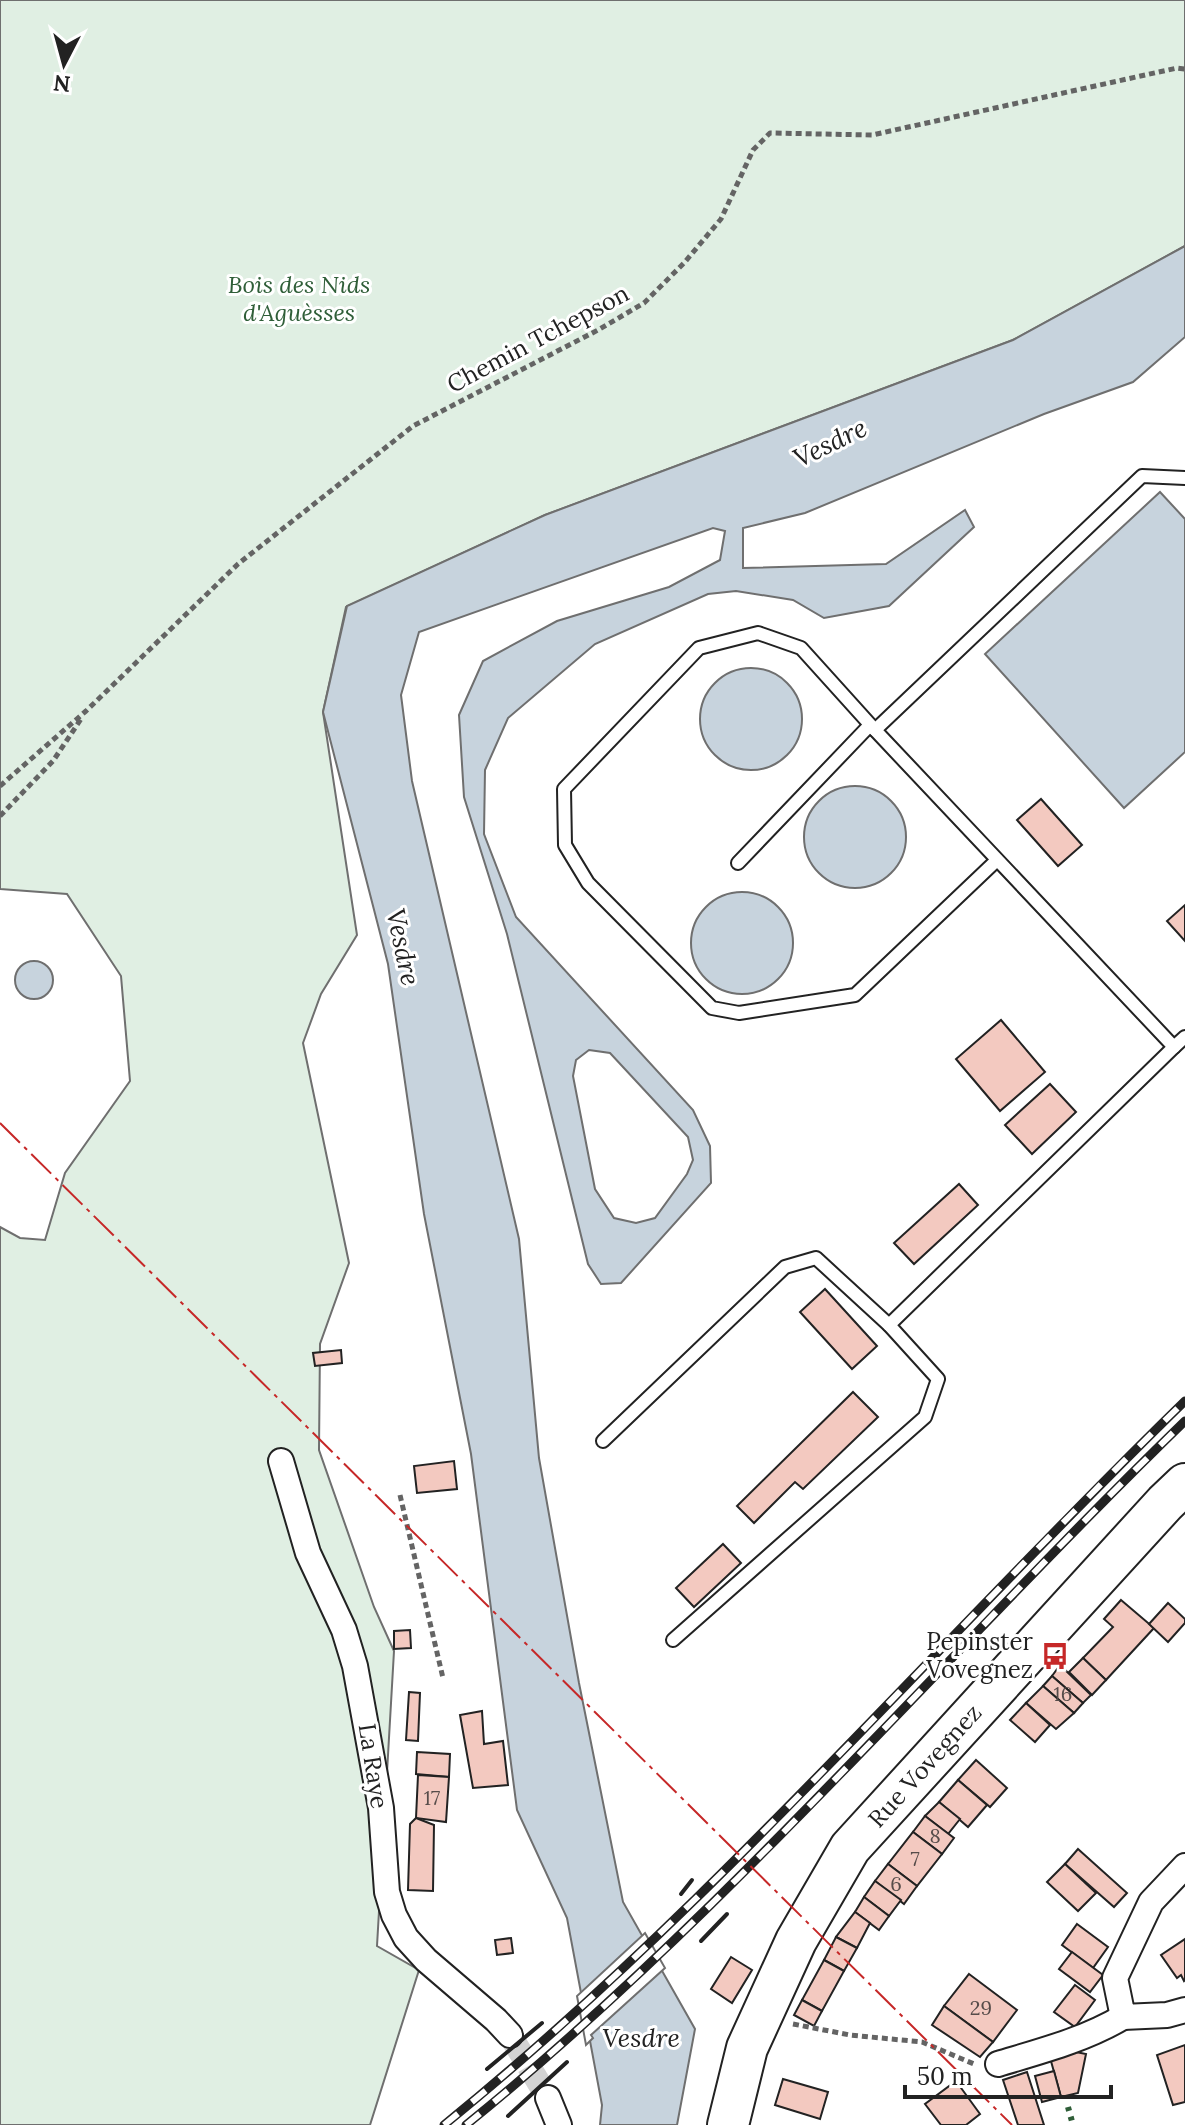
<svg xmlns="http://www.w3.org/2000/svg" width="1185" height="2125" font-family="Lora,serif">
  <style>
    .green { fill: #e0efe3; stroke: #6f6f6f; stroke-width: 2 }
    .water { fill: #c7d3dd; stroke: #6f6f6f; stroke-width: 2; fill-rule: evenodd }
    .pier { fill: #fff; stroke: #6f6f6f; stroke-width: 2 }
    .building { fill: #f3c9c0; stroke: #222; stroke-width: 2 }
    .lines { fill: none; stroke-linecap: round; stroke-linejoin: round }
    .street-tunnel { stroke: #d3d3d3; stroke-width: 24; stroke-dasharray: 24 12; stroke-linecap: butt }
    .lane-casing { stroke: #222; stroke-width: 16 }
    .street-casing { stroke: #222; stroke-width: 28 }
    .primary-casing { stroke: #222; stroke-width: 44 }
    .path { stroke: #646464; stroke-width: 5; stroke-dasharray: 6 4; stroke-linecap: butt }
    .lane { stroke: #fff; stroke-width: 12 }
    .street { stroke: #fff; stroke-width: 24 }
    .primary { stroke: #fff; stroke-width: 40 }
    .rail-casing { stroke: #222; stroke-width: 9 }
    .rail { stroke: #fff; stroke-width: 6; stroke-dasharray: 18; stroke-linecap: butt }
    .hedge { stroke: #2f5e38; stroke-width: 6; stroke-dasharray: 4 6; stroke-linecap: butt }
    .wall { stroke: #222; stroke-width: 4 }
    .power { stroke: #c62828; stroke-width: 2; stroke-dasharray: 28 6 4 6; stroke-linecap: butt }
    .labels { text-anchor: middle; stroke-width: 6; stroke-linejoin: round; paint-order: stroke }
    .number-label { font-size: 20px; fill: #564c4a }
    .park-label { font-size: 24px; font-style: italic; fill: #2f5e38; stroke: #fff }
    .street-label { font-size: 24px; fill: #222; stroke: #fff }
    .poi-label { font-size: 24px; fill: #222; stroke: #fff; text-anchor: end }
    .water-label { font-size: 26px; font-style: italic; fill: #222; stroke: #fff }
  </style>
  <rect width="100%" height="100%" fill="#fff"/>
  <path class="green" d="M0 0H1185V246L1013 340 545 515 346 607 323 712 357 935 321 994 303 1043 349 1263 320 1344 319 1450 374 1607 394 1651 377 1946 419 1970 370 2125H0V1227L20 1238 45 1240 65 1173 130 1081 121 976 67 894 0 889Z"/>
  <g class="water">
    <path d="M1185 246V337L1133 382 1044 414 805 513 743 528V568L886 564 965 510 974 527 889 606 824 618 793 600 736 591 708 594 595 644 508 718 485 770 484 834 516 917 693 1110 710 1146 711 1183 621 1283 601 1284 588 1264 507 934 464 797 459 715 483 661 557 621 669 587 720 560 725 531 713 528 419 632 401 695 412 781 519 1239 539 1458 579 1683 623 1902 695 2029 677 2125H600L602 2105 567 1918 517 1810 471 1454 424 1214 388 964 323 712 347 606 545 515 1013 340ZM589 1050 610 1053 688 1137 693 1160 687 1174 655 1218 636 1223 614 1218 595 1189 573 1076 576 1060Z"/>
    <path d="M1160 492 1185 519V752L1124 808 985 654Z"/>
    <circle cx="751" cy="719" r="51"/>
    <circle cx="855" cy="837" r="51"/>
    <circle cx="742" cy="943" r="51"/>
    <circle cx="34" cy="980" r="19"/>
  </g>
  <path class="pier" d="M645 1933 665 1968 591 2035 593 2038 586 2045 577 1996Z"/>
  <g class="building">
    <path d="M1041 799 1082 845 1058 866 1017 820Z"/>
    <path d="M1185 905V941L1167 921Z"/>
    <path d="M1001 1020 1045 1072 1000 1111 956 1059Z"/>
    <path d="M1050 1084 1076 1112 1032 1154 1005 1125Z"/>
    <path d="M959 1184 978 1205 914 1264 894 1243Z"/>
    <path d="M825 1289 877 1346 852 1369 800 1312Z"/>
    <path d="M341 1350 342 1363 315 1366 313 1353Z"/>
    <path d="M853 1392 878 1417 803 1489 795 1482 754 1523 737 1506Z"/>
    <path d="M454 1461 457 1489 417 1493 414 1466Z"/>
    <path d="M723 1544 741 1563 694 1607 676 1588Z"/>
    <path d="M1121 1600 1154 1628 1106 1680 1083 1658 1113 1627 1104 1619Z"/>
    <path d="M1168 1603 1185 1619V1623L1168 1642 1149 1624Z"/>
    <path d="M410 1630 411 1648 394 1649V1631Z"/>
    <path d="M1083 1658 1106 1680 1092 1695 1069 1672Z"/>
    <path d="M1060 1665 1091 1695 1083 1703 1052 1676Z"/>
    <path d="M1052 1676 1083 1703 1074 1713 1043 1686Z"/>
    <path d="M1043 1686 1074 1713 1056 1729 1026 1703Z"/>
    <path d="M409 1692 420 1693 418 1741 406 1740Z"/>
    <path d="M1026 1703 1050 1725 1035 1742 1010 1720Z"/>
    <path d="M482 1711 484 1744 503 1741 508 1785 473 1788 460 1715Z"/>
    <path d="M417 1752 450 1754 449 1777 416 1774Z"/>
    <path d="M976 1760 1007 1788 990 1807 958 1780Z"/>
    <path d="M418 1775 449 1777 446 1822 416 1818Z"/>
    <path d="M958 1780 987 1805 968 1827 939 1802Z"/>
    <path d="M939 1802 960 1819 948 1834 925 1816Z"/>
    <path d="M925 1816 954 1838 942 1854 913 1832Z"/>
    <path d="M416 1818 434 1825 433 1891 408 1890 410 1824Z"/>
    <path d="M913 1832 942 1854 917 1886 888 1864Z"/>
    <path d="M1078 1849 1127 1893 1114 1907 1065 1864Z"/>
    <path d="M888 1864 917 1886 904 1904 875 1881Z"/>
    <path d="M1065 1864 1096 1893 1078 1911 1047 1882Z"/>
    <path d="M875 1881 901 1900 889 1916 864 1897Z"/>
    <path d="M864 1897 889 1916 879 1930 855 1912Z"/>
    <path d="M855 1912 870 1923 857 1948 836 1937Z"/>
    <path d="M1077 1924 1108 1947 1093 1968 1062 1945Z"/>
    <path d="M836 1937 857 1948 844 1971 824 1960Z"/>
    <path d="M511 1938 513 1953 497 1955 495 1940Z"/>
    <path d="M1185 1939V1980L1184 1981 1181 1975 1177 1978 1161 1955Z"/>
    <path d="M1072 1952 1103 1975 1090 1992 1059 1969Z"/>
    <path d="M731 1957 752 1970 732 2003 711 1989Z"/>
    <path d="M824 1960 844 1971 822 2011 802 2000Z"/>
    <path d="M969 1974 1017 2010 993 2042 944 2006Z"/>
    <path d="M1075 1985 1095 2000 1075 2027 1054 2012Z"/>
    <path d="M802 2000 822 2011 814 2026 794 2015Z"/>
    <path d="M944 2006 993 2042 980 2057 932 2025Z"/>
    <path d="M1185 2045V2102L1173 2105 1157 2055Z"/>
    <path d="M1066 2050 1086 2054 1078 2093 1061 2097 1049 2054Z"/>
    <path d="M1054 2071 1061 2097 1042 2102 1035 2076Z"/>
    <path d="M1027 2072 1044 2125H1018L1003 2080Z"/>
    <path d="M783 2079 828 2092 820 2119 775 2105Z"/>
    <path d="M956 2081 980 2114 966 2125H941L925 2104Z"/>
  </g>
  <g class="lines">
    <path class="street-tunnel" d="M510 2035 548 2098"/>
    <g class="lane-casing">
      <g id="lane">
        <path d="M1185 478 1142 476 875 730 1174 1047 1185 1037"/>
        <path d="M875 730 801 648 758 633 699 648 564 789 565 845 588 883 712 1008 739 1013 855 995 997 860"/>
        <path d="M738 863 870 725"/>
        <path d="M603 1441 785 1267 816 1258 889 1325"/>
        <path d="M673 1640 925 1417 938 1379 889 1325 1174 1047"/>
      </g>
    </g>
    <g class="street-casing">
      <g id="street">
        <path d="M281 1461 308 1553 344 1630 355 1666 381 1808 387 1892 394 1915 406 1938 426 1960 496 2020 510 2035"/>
        <path d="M1185 1866 1151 1902 1115 1978 1123 2017 1167 2015 1185 2010"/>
        <path d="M998 2064C1041 2051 1084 2040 1123 2017"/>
        <path d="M548 2098 559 2125"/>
      </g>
    </g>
    <g class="primary-casing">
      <path id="primary" d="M728 2125 747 2048 796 1941 850 1848 1165 1503 1185 1484"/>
    </g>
    <g class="path">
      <path d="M0 786 86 711 238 564 413 426 598 330 644 303 684 263 721 219 753 150 770 133 872 135 1177 68 1185 69"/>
      <path d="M0 816 53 761 81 719"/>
      <path d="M400 1495 443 1678"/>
      <path d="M793 2024 850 2035 922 2042 974 2064"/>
    </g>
    <use href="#lane" class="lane"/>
    <use href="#street" class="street"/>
    <use href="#primary" class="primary"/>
    <g class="rail-casing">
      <g id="rail">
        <path d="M444 2125C713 1907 937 1642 1185 1401"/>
        <path d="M466 2125C728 1913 944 1655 1185 1421"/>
      </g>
    </g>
    <use href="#rail" class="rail"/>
    <path class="hedge" d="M1068 2107 1073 2125"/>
    <g class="wall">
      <path d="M681 1894 692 1880"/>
      <path d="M701 1941 727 1914"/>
      <path d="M487 2069 542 2023"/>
      <path d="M508 2116 567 2062"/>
    </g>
    <path class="power" d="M0 1123 1012 2125"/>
  </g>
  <defs>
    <g id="bus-bare" transform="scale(2.16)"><path d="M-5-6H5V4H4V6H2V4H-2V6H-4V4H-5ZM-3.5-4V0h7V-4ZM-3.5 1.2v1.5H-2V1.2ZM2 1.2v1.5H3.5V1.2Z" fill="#c62828" stroke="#fff" stroke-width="2.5" paint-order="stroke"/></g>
  </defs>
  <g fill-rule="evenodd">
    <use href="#bus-bare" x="1055" y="1656"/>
  </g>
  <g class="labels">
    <g class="number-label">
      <text x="1063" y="1701">16</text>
      <text x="432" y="1805">17</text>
      <text x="935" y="1843">8</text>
      <text x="915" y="1866">7</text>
      <text x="896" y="1891">6</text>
      <text x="981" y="2015">29</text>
    </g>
    <g class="park-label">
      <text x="299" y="293">Bois des Nids<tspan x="299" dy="28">d'Aguèsses</tspan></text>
    </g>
    <g class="street-label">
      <text transform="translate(538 339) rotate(-28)" y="8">Chemin Tchepson</text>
      <text transform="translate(373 1766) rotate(81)" y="8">La Raye</text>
      <text transform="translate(925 1766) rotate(-48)" y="8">Rue Vovegnez</text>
    </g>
    <g class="poi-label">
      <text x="1033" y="1650">Pepinster<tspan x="1033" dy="28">Vovegnez</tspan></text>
    </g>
    <g class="water-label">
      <text transform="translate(830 443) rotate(-26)" y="9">Vesdre</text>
      <text transform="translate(403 947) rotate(78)" y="9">Vesdre</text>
      <text x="641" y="2047">Vesdre</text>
    </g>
  </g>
  <g transform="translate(64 64) rotate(186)" stroke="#ffffff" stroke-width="6" paint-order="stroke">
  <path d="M0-6L14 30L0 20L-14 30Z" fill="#222222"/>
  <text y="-12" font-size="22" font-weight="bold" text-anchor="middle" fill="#222222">N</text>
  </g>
  <path d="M905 2085v12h206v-12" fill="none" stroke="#222222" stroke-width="4"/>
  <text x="917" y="2085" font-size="24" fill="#222222" stroke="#ffffff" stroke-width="6" paint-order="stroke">50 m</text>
</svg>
